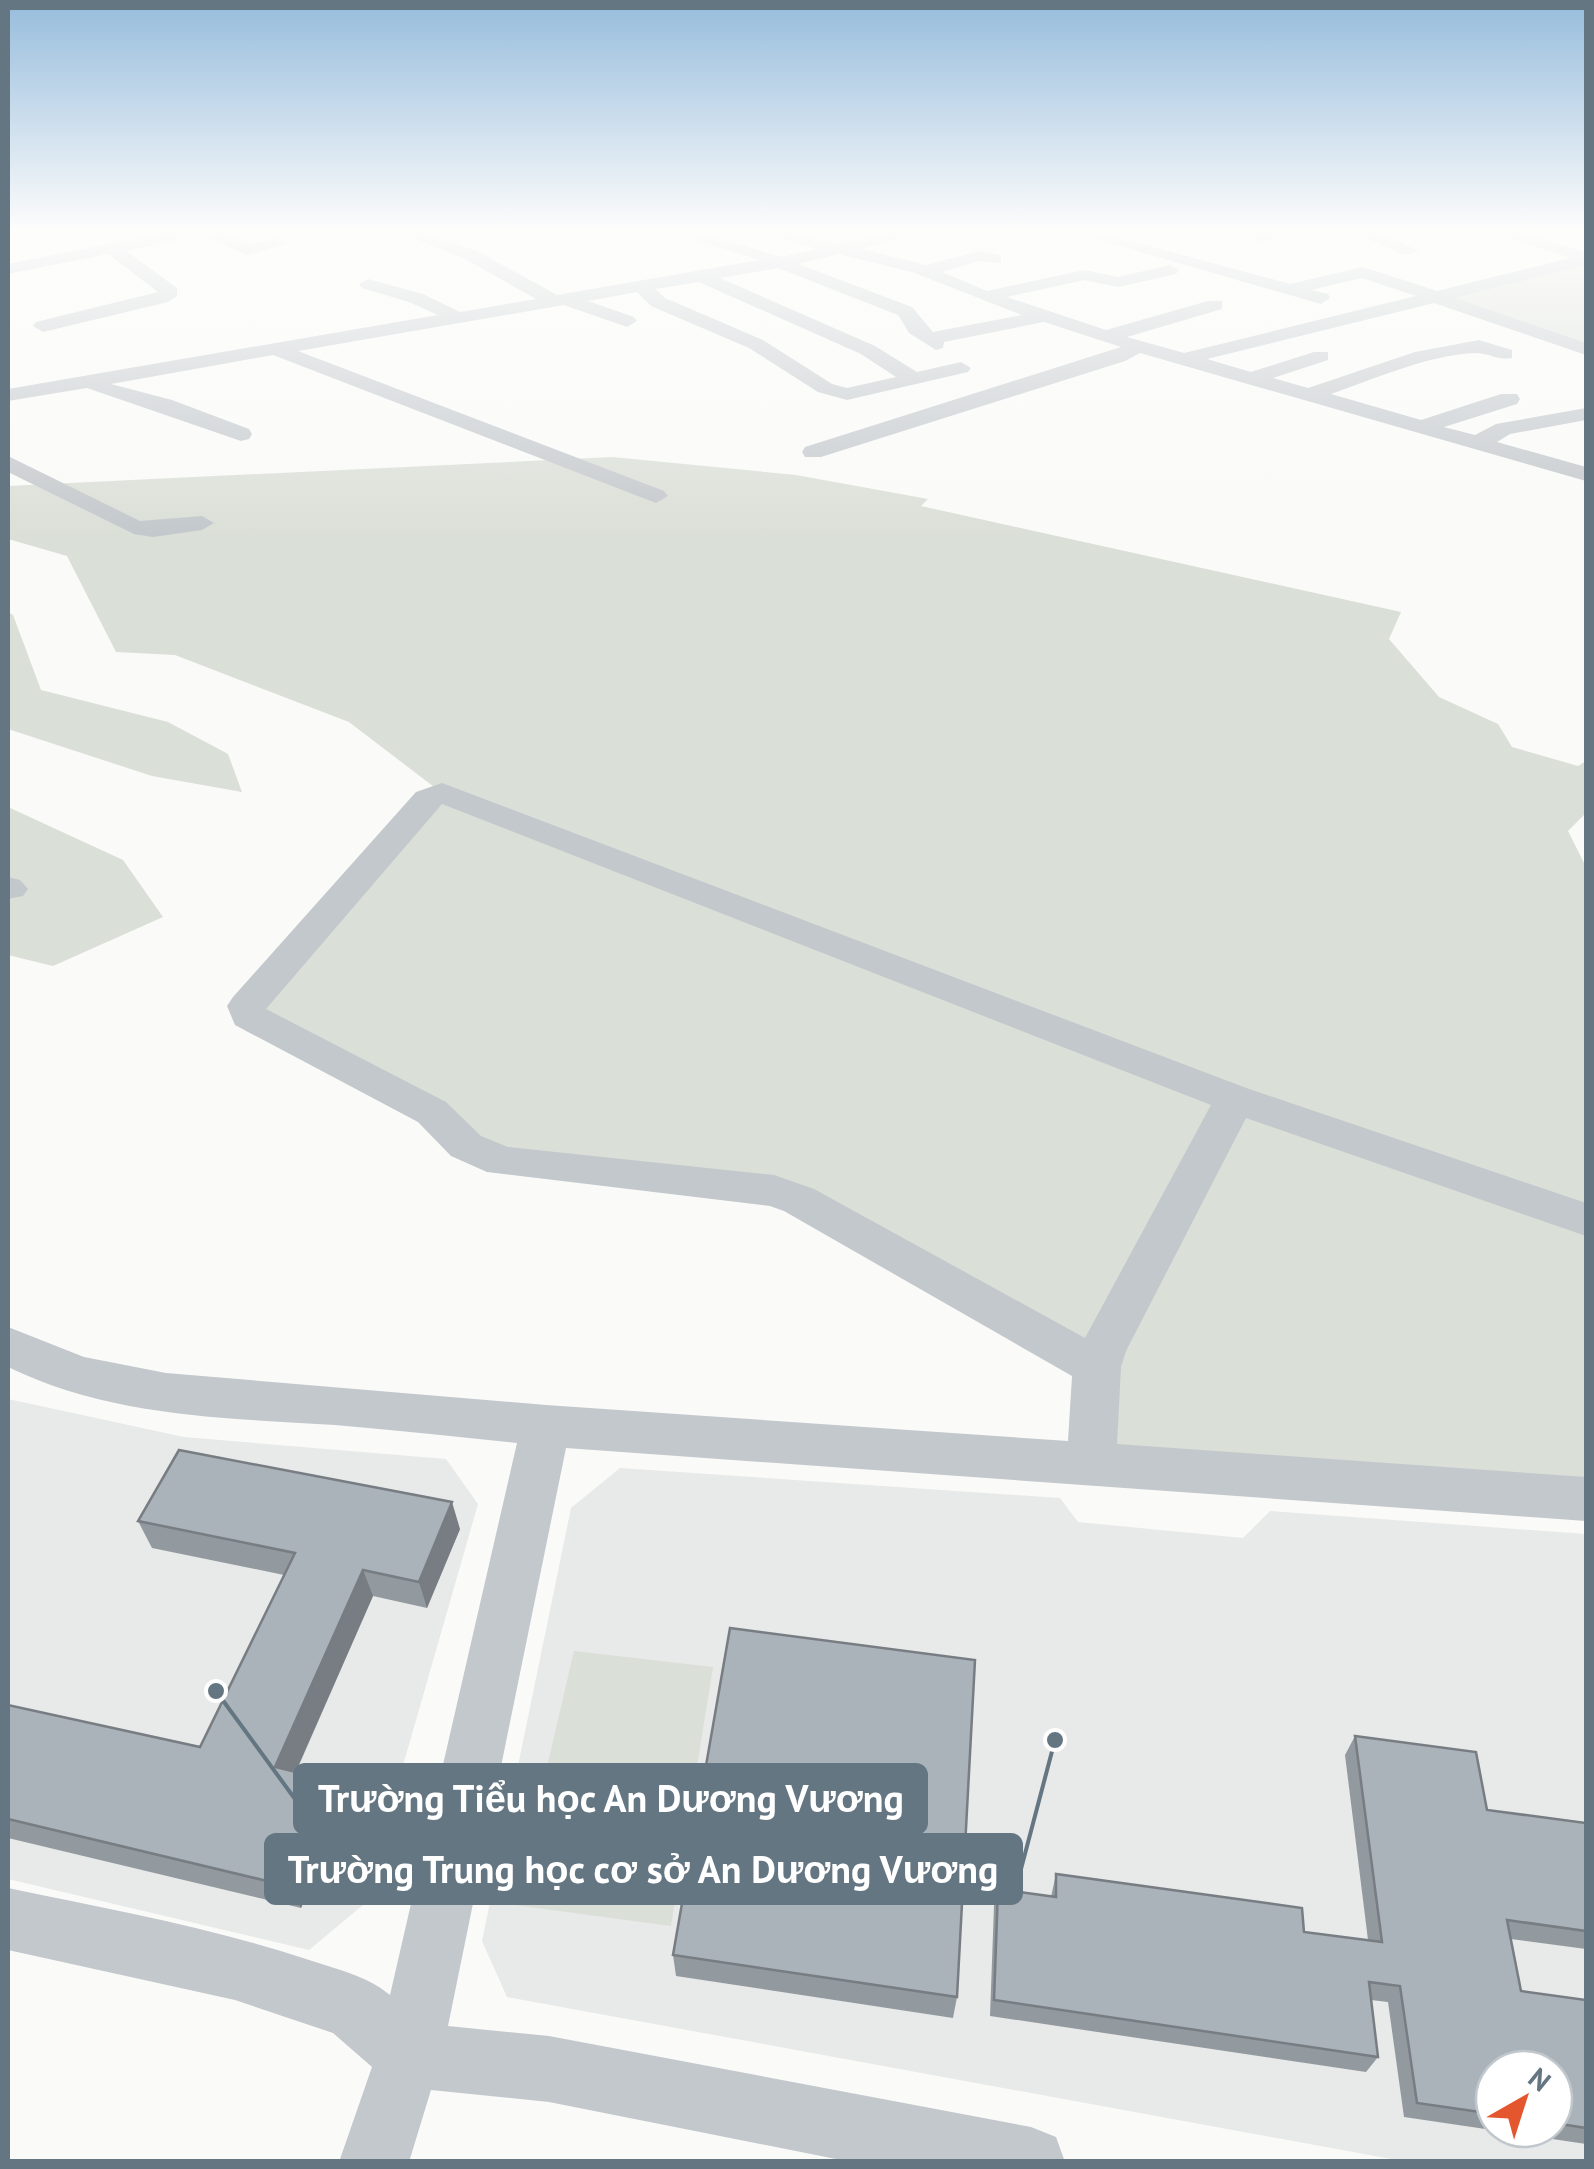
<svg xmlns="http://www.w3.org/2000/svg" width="1594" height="2169" font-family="'PT Sans',sans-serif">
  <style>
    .built { fill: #e8e9e9; fill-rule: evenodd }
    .green { fill: #dadfd7 }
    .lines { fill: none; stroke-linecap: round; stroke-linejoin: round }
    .minor { fill: #c3c8cc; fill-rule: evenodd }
    .wall { fill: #929a9f; fill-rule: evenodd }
    .shaded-wall { fill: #777d82 }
    .building { fill: #aab3b9; stroke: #777d82; stroke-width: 2.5 }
    .leader { fill: none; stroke: #657683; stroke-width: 4 }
    .callout-dot { fill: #657683; stroke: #fff; stroke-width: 4 }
    .callout { fill: #657683; stroke: #657683; stroke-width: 4 }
    .callout-label { font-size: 38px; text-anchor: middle; font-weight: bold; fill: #fff }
  </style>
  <rect width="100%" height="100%" fill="#fafaf8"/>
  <g class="built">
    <path d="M943 232H1015L1036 238 986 253 939 236 946 234Z"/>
    <path d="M8 1399 184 1437 446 1459 478 1504 363 1905 309 1950 8 1879Z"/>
    <path d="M620 1468 1060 1498 1078 1522 1243 1538 1270 1511 1586 1534V2161H1402L507 1997 482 1941 571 1508ZM1494 2069H1554V2129H1494Z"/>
  </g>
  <g class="green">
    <path d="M1586 261V348L1434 294Z"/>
    <path d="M612 457 796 475 928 499 921 506 1401 612 1389 639 1439 697 1498 724 1512 747 1578 766 1586 761V813L1568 831 1586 867V1498L1091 1465 1097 1367 775 1191 480 1154 248 1016 442 793 349 722 175 655 116 652 67 556 8 539V486Z"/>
    <path d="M8 612 13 615 41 690 168 722 228 754 242 792 152 776 8 729Z"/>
    <path d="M8 807 123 860 163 917 53 966 8 955Z"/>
    <path d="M574 1651 713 1667 671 1926 515 1905Z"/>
  </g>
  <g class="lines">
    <g class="minor">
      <path d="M168 232H220L249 244 279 238 288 243 247 255 200 235 126 251 177 288V296L168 302 43 332 33 326 36 322 158 292 108 254 8 274V264Z"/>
      <path d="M397 232H421L477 251 557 295 760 260 667 232H695L782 257 817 249 759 232H789L839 244 893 232H924L862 249 926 265 979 251 1001 255V263L979 261 942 272 987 291 1084 270 1118 277 1170 265 1179 270 1176 274 1118 287 1084 280 1007 297 1106 330 1208 301H1222V309L1127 337 1184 353 1416 296 1362 278 1311 290 1328 294 1330 298 1321 304 1071 232H1098L1290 284 1363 267 1437 291 1571 258 1490 232H1517L1586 252V265L1455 298 1586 343V355L1434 303 1207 359 1251 372 1314 352H1328V360L1273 378 1308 388 1415 352 1479 340 1512 350V358C1498 361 1487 352 1474 353 1425 356 1377 378 1331 394L1421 420 1501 394H1517L1520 399 1517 404 1444 427 1475 435 1496 424 1586 408V420L1510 434 1497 442 1586 467V481L1140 353 1125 361 821 457H805L802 452 805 447 1121 347 1044 322 944 342 943 348 936 350 909 333 898 315 778 268 720 278 875 346 917 372 961 362 971 368 968 372 847 400 818 392 749 348 651 306 637 292 588 301 634 317 637 321 627 327 564 305 298 351 664 491 668 496 656 503 273 355 111 384 172 400 249 429 252 434 249 439 241 441 87 388 8 401V389L438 315 409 302 362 288 359 284 368 279 423 294 460 312 536 299 465 259ZM839 254 912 272 1022 315 933 332 912 307 798 264ZM699 282 861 354 896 377 847 388 832 384 763 340 665 298 655 289Z"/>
      <path d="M1242 232H1299L1262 242Z"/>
      <path d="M1350 232H1374L1420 251 1405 255Z"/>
      <path d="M8 456 140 521 202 516 214 523 202 530 153 537 134 534 8 472Z"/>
      <path d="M442 783 1249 1089 1586 1203V1236L1246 1118 1126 1351 1121 1367 1117 1444 1586 1477V1521L566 1448 448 2026 549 2036 1031 2127 1056 2137 1065 2162H851L549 2102 431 2090 409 2162H339L372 2067 333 2033 235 2000 8 1950V1888C108 1909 209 1927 306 1959 335 1969 366 1975 390 1995L517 1443C457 1437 396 1430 335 1425 223 1418 111 1417 8 1367V1327L84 1357 166 1373 546 1405 1068 1441 1072 1376 784 1211 770 1206 487 1172 451 1156 418 1122 235 1025 227 1006 233 997 416 792ZM442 804 1211 1105 1085 1338 814 1189 774 1175 508 1147 481 1136 446 1102 266 1009Z"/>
      <path d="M8 877 20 880 28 889 23 896 8 899Z"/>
    </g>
  </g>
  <g class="wall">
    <path d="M138 1521 460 1529 427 1608 373 1596 296 1772 333 1781 344 1805 301 1908 8 1838V1705L200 1747 284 1575 152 1548Z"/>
    <path d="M1355 1736 1487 1810 1586 1823V1949L1511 1939 1521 1991 1586 2000V2144L1404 2117 1388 2002 1371 2000 1378 2057 1366 2072 990 2016 994 1906 998 1889 1051 1897 1056 1874 1304 1932 1368 1940 1345 1755ZM1494 2069H1554V2129H1494Z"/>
    <path d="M673 1955 957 1997 953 2018 676 1976Z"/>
  </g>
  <g class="shaded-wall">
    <path d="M452 1502 460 1529 427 1608 419 1582Z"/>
    <path d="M363 1570 373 1596 287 1791 275 1767Z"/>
    <path d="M333 1781 344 1805 301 1908 288 1886Z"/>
  </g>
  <g class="building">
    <path d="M179 1450 452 1502 419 1582 363 1570 275 1767 333 1781 288 1886 8 1819V1705L200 1747 295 1553 138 1521Z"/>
    <path d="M730 1628 975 1660 957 1997 673 1955Z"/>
    <path d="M1355 1736 1476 1752 1487 1810 1586 1823V1931L1507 1920 1521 1991 1586 2000V2128L1554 2123V2069H1494V2114L1417 2103 1400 1986 1369 1982 1378 2057 994 2000 998 1889 1056 1897V1874L1302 1908 1304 1932 1382 1942Z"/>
  </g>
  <linearGradient id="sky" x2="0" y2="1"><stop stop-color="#96bcdc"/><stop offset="0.43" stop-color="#fdfdfc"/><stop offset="1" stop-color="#fdfdfc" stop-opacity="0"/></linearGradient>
  <rect width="1594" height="536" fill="url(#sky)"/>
  <path class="leader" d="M216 1691L295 1799M1055 1740L1021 1869"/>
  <g class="callout-dot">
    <circle cx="216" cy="1691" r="10"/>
    <circle cx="1055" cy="1740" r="10"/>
  </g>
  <g class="callout">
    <rect x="295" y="1765" width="631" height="68" rx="10"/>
    <rect x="266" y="1835" width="755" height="68" rx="10"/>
  </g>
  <g class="callout-label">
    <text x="611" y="1812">Trường Tiểu học An Dương Vương</text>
    <text x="643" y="1883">Trường Trung học cơ sở An Dương Vương</text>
  </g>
  <rect width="1594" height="2169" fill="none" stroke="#657683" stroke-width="20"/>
  <g transform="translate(1524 2099) rotate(39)"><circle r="48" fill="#ffffff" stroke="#c1c8cd" stroke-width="2.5"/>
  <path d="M0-8L18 38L0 25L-18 38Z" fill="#e4572e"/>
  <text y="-15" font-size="28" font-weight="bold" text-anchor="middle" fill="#657683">N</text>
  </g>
</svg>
